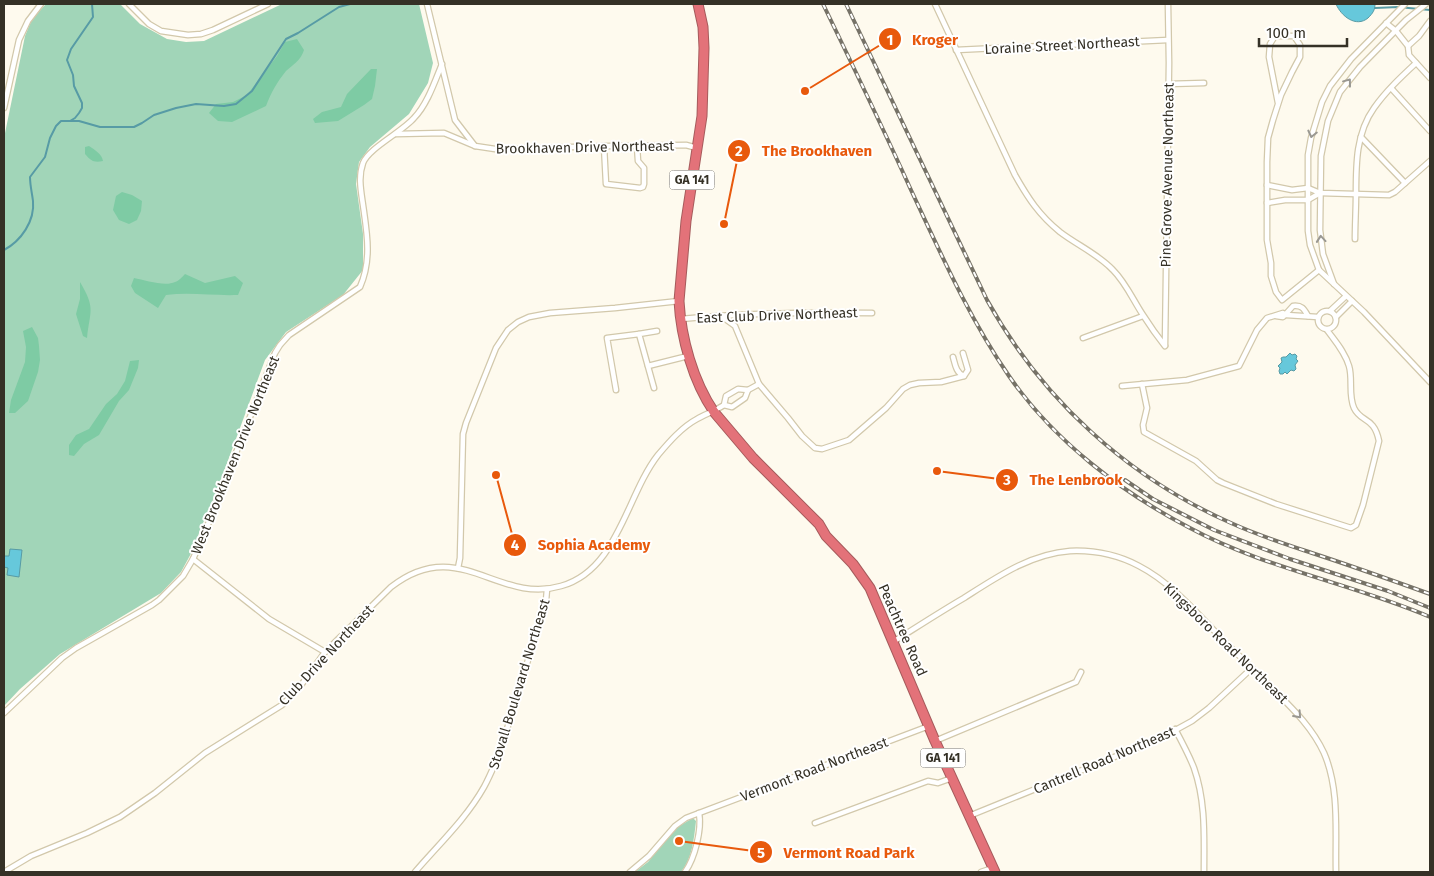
<svg xmlns="http://www.w3.org/2000/svg" width="1434" height="876" font-family="'Fira Sans',sans-serif">
  <style>
    .green { fill: #a1d5b8 }
    .forest { fill: #7ecba4 }
    .water { fill: #66c8db; stroke: #579ba5 }
    .lines { fill: none; stroke-linecap: round; stroke-linejoin: round }
    .stream { stroke: #579ba5; stroke-width: 2 }
    .street-casing { stroke: #d2c8ab; stroke-width: 7 }
    .highway-casing { stroke: #a65b5c; stroke-width: 11 }
    .street { stroke: #fff; stroke-width: 4.5 }
    .highway { stroke: #e37279; stroke-width: 9 }
    .rail-casing { stroke: #767267; stroke-width: 4 }
    .rail { stroke: #fff; stroke-width: 2; stroke-dasharray: 5.5; stroke-linecap: butt }
    .oneway { stroke: #9a9892 }
    .labels { text-anchor: middle; stroke-width: 4; stroke-linejoin: round; paint-order: stroke }
    .shield { fill: #fff; stroke: #726f67; stroke-width: 1 }
    .shield-label { font-size: 12px; font-weight: bold; fill: #353126 }
    .street-label { font-size: 14px; fill: #353126; stroke: #fff }
    .leader { fill: none; stroke: #e8590c; stroke-width: 2 }
    .callout-dot { fill: #e8590c; stroke: #fff; stroke-width: 2 }
    .mark-label { font-size: 15px; text-anchor: middle; font-weight: bold; fill: #fff }
    .callout-label { font-size: 15px; text-anchor: middle; font-weight: bold; fill: #e8590c; stroke: #fff; stroke-width: 4; stroke-linejoin: round; paint-order: stroke }
  </style>
  <rect width="100%" height="100%" fill="#fefaee"/>
  <g class="green">
    <path d="M46 4H120L140 24 167 39 186 42 204 41 282 4H419L433 63 428 83 409 114 370 147 359 162 356 184 363 234V270L343 295 286 332 265 360 216 493 200 530 194 548 181 572 161 593 60 654 20 689 4 706V138L25 36 32 19Z"/>
    <path d="M693 818 696 821C694 839 692 859 681 872H635L648 862 676 828Z"/>
  </g>
  <g class="forest">
    <path d="M297 39 304 50C301 60 293 65 286 71 277 82 271 93 266 106L232 122 218 121 209 113 216 104 233 102 247 95 277 56 285 42Z"/>
    <path d="M371 69H377L375 86 372 99 364 105 338 121 315 123 313 119 322 112 341 107 347 94Z"/>
    <path d="M89 146C95 150 102 154 103 161 94 163 91 161 85 154V147Z"/>
    <path d="M122 192 132 195 142 201 141 211 137 220 129 224 119 220 113 210 116 196Z"/>
    <path d="M185 274 205 283 235 276 243 283 238 295C214 296 190 292 166 295L158 308 135 293 131 286 134 278C145 280 165 287 175 282 179 281 182 277 185 274Z"/>
    <path d="M80 282C96 309 90 310 87 338L83 336 76 314 80 299Z"/>
    <path d="M32 327 38 338 39 346 40 360 38 372 28 401 15 413H9L11 400 25 362 26 347 23 331Z"/>
    <path d="M139 360 138 368 129 390 119 401 99 435 84 444 74 456 69 455V445L76 435 89 429 106 404 117 394 125 381 130 361Z"/>
  </g>
  <g class="water">
    <path d="M1336 4H1375C1375 10 1373 13 1368 18 1356 28 1341 16 1336 4Z"/>
    <path d="M1290 353 1292 355 1295 354 1297 356 1296 359 1298 361 1295 365 1296 369 1294 371 1291 370 1287 374 1285 372 1283 374H1280L1279 371 1280 368 1278 366 1282 362 1281 358 1283 357H1286Z"/>
    <path d="M10 549 22 550 19 577 7 575 8 568 4 567V556H9Z"/>
  </g>
  <g class="lines">
    <g class="stream">
      <path d="M1375 8 1398 7 1430 10"/>
      <path d="M70 121H79L100 127H134L142 123 154 115 176 108 196 104 224 106 236 104 252 91 286 39 298 33 339 7 350 4"/>
      <path d="M4 250C21 241 35 221 33 201 32 193 30 185 30 177L45 157 50 138 56 126 61 121H70L75 118 79 113 82 108V103L74 86 73 75 67 60 71 49 93 17 92 4"/>
    </g>
    <g class="street-casing">
      <g id="street">
        <path d="M129 4 149 24 161 31 188 35 201 34 213 30 268 4"/>
        <path d="M427 4 455 120 475 146 495 149 610 146 686 145 697 148"/>
        <path d="M935 4 1015 175C1028 198 1039 215 1060 232 1077 245 1098 254 1113 270 1126 283 1133 300 1143 315 1150 326 1157 336 1165 346"/>
        <path d="M1405 4 1351 59 1330 86 1322 102 1311 138 1308 155V231L1310 245 1319 270 1364 312 1430 382"/>
        <path d="M1386 23 1396 31 1408 46 1409 55 1430 78"/>
        <path d="M1408 46 1419 36 1430 21"/>
        <path d="M956 50 1168 40"/>
        <path d="M1168 84 1204 83"/>
        <path d="M1391 88 1430 131"/>
        <path d="M1278 103 1269 57 1270 44 1275 36H1294L1300 45V57L1292 72 1281 95 1273 120 1268 138 1267 162V240L1271 263V276L1276 292 1282 300 1319 270"/>
        <path d="M4 108 19 40 28 21 41 4"/>
        <path d="M396 134 444 133 475 146"/>
        <path d="M1361 137 1405 183"/>
        <path d="M604 146 606 184 640 188 643 187 644 184V168L638 161 637 146"/>
        <path d="M1267 185 1292 190 1308 188 1320 193 1389 195 1395 192 1430 161"/>
        <path d="M1267 203 1285 200H1308L1320 193"/>
        <path d="M1355 239C1355 224 1356 209 1356 193 1356 164 1356 133 1374 108 1386 91 1401 77 1416 63"/>
        <path d="M1334 284 1323 254 1320 230 1321 156 1328 121 1340 92 1360 67 1406 20 1426 4"/>
        <circle cx="1327" cy="320" r="9"/>
        <path d="M1330 311 1346 296"/>
        <path d="M721 316 735 326 759 384 788 418 802 436 815 448 822 449 849 440 886 408 903 389 910 385 919 383 941 382 964 376 968 370 963 353"/>
        <path d="M1276 316 1283 317 1293 306C1302 305 1304 309 1308 316"/>
        <path d="M1336 317 1352 301"/>
        <path d="M681 319C745 313 809 312 872 313"/>
        <path d="M1083 338 1143 316"/>
        <path d="M1165 345 1169 63 1168 4"/>
        <path d="M953 357C955 364 956 373 964 376"/>
        <path d="M648 366 688 356"/>
        <path d="M1142 384 1147 408 1143 425 1144 432 1196 461 1217 480 1223 483 1276 504 1351 528 1356 525 1363 505 1379 441C1374 416 1361 423 1354 408 1348 395 1353 379 1349 366 1345 352 1335 341 1327 330"/>
        <path d="M1122 386 1187 380 1239 366 1257 330 1267 318 1283 313 1286 315 1318 317"/>
        <path d="M654 388 639 334 657 331"/>
        <path d="M616 390 607 338 639 334"/>
        <path d="M724 405 732 407 745 398 748 390"/>
        <path d="M193 559 269 619 325 652"/>
        <path d="M458 568 460 558 463 434 466 423 496 348 508 330 518 322 529 317 550 313 615 308 679 301"/>
        <path d="M893 642C917 627 940 612 964 598 997 577 1030 554 1070 551 1093 550 1118 555 1139 566 1174 584 1202 619 1229 646 1244 660 1258 674 1272 688 1292 708 1312 727 1324 753 1340 790 1335 833 1336 872"/>
        <path d="M4 713 62 658 76 648 152 605 159 600 183 576 193 559 209 522 275 353 280 345 289 335 360 287C372 260 367 233 363 205 361 191 358 177 363 163 369 148 402 132 414 118 427 105 435 81 442 64"/>
        <path d="M1175 729C1182 742 1189 755 1194 768 1206 802 1204 837 1204 872"/>
        <path d="M935 741 1076 682 1081 672"/>
        <path d="M969 816 1161 738 1192 721 1209 708 1252 668"/>
        <path d="M815 823 928 781 938 783 952 778"/>
        <path d="M4 872 31 856 87 833 120 817 155 793 205 753 282 705 299 688 325 652 391 587C459 534 497 605 561 586 618 570 626 496 658 455 669 442 682 427 697 419 706 414 715 411 724 405L726 396 738 389 748 390 759 384"/>
        <path d="M415 872C438 845 466 819 484 787 490 776 495 764 500 752L546 601 547 589"/>
        <path d="M630 872 649 856 675 826 686 818 929 726"/>
        <path d="M685 872C695 858 702 829 699 813"/>
        <path d="M981 872 993 868"/>
      </g>
    </g>
    <g class="highway-casing">
      <path id="highway" d="M698 4 703 27 704 48 702 116 686 221 679 301C681 338 693 381 714 412L753 458 819 524 826 536 853 564 870 588 935 741 995 872"/>
    </g>
    <use href="#street" class="street"/>
    <use href="#highway" class="highway"/>
    <g class="rail-casing">
      <g id="rail">
        <path d="M823 4C853 66 883 128 911 190 941 254 969 318 1009 376 1054 441 1121 492 1190 528 1264 568 1353 584 1430 617"/>
        <path d="M846 4 987 300C1042 399 1127 477 1231 523 1257 535 1285 544 1312 553 1352 566 1391 580 1430 594"/>
        <path d="M1125 480 1153 499 1214 530 1290 559 1388 591 1430 608"/>
      </g>
    </g>
    <use href="#rail" class="rail"/>
  </g>
  <defs><path id="oneway-chevron" d="M-2-3.5L2.5 0L-2 3.5" fill="none" stroke-width="1.6" stroke-linecap="round" stroke-linejoin="round" transform="scale(1.25)"/></defs>
  <g class="oneway">
    <use href="#oneway-chevron" transform="translate(1348 82) rotate(-53)"/>
    <use href="#oneway-chevron" transform="translate(1312 134) rotate(103)"/>
    <use href="#oneway-chevron" transform="translate(1321 239) rotate(-95)"/>
    <use href="#oneway-chevron" transform="translate(1298 715) rotate(48)"/>
  </g>
  <g class="labels">
    <g class="shield">
      <rect x="669.5" y="170.5" width="45" height="19" rx="4"/>
      <rect x="920.5" y="748.5" width="45" height="19" rx="4"/>
    </g>
    <g class="shield-label">
      <text x="692" y="184">GA 141</text>
      <text x="943" y="762">GA 141</text>
    </g>
    <g class="street-label">
      <text transform="translate(1062 45) rotate(-3)" y="5">Loraine Street Northeast</text>
      <text transform="translate(585 147) rotate(-1)" y="5">Brookhaven Drive Northeast</text>
      <text transform="translate(1167 175) rotate(-89)" y="5">Pine Grove Avenue Northeast</text>
      <text transform="translate(777 315) rotate(-2)" y="5">East Club Drive Northeast</text>
      <text transform="translate(235 455) rotate(-68)" y="5">West Brookhaven Drive Northeast</text>
      <text transform="translate(903 630) rotate(66)" y="5">Peachtree Road</text>
      <text transform="translate(1226 643) rotate(44)" y="5">Kingsboro Road Northeast</text>
      <text transform="translate(326 655) rotate(-47)" y="5">Club Drive Northeast</text>
      <text transform="translate(519 684) rotate(-73)" y="5">Stovall Boulevard Northeast</text>
      <text transform="translate(1104 760) rotate(-23)" y="5">Cantrell Road Northeast</text>
      <text transform="translate(814 769) rotate(-21)" y="5">Vermont Road Northeast</text>
    </g>
  </g>
  <path class="leader" d="M805 91L890 39M724 224L739 151M937 471L1007 480M496 475L515 545M679 841L761 852"/>
  <g class="callout-dot">
    <circle cx="805" cy="91" r="5"/>
    <circle cx="724" cy="224" r="5"/>
    <circle cx="937" cy="471" r="5"/>
    <circle cx="496" cy="475" r="5"/>
    <circle cx="679" cy="841" r="5"/>
    <circle cx="890" cy="39" r="12"/>
    <circle cx="739" cy="151" r="12"/>
    <circle cx="1007" cy="480" r="12"/>
    <circle cx="515" cy="545" r="12"/>
    <circle cx="761" cy="852" r="12"/>
  </g>
  <g class="mark-label">
    <text x="890" y="45">1</text>
    <text x="739" y="156">2</text>
    <text x="1007" y="485">3</text>
    <text x="515" y="550">4</text>
    <text x="761" y="858">5</text>
  </g>
  <g class="callout-label">
    <text x="935" y="45">Kroger</text>
    <text x="817" y="156">The Brookhaven</text>
    <text x="1076" y="485">The Lenbrook</text>
    <text x="594" y="550">Sophia Academy</text>
    <text x="849" y="858">Vermont Road Park</text>
  </g>
  <rect width="1434" height="876" fill="none" stroke="#353126" stroke-width="10"/>
  <path d="M1259 38v8h88v-8" fill="none" stroke="#353126" stroke-width="2.5"/>
  <text x="1266" y="38" font-size="15" fill="#353126" stroke="#ffffff" stroke-width="4" paint-order="stroke">100 m</text>
</svg>
